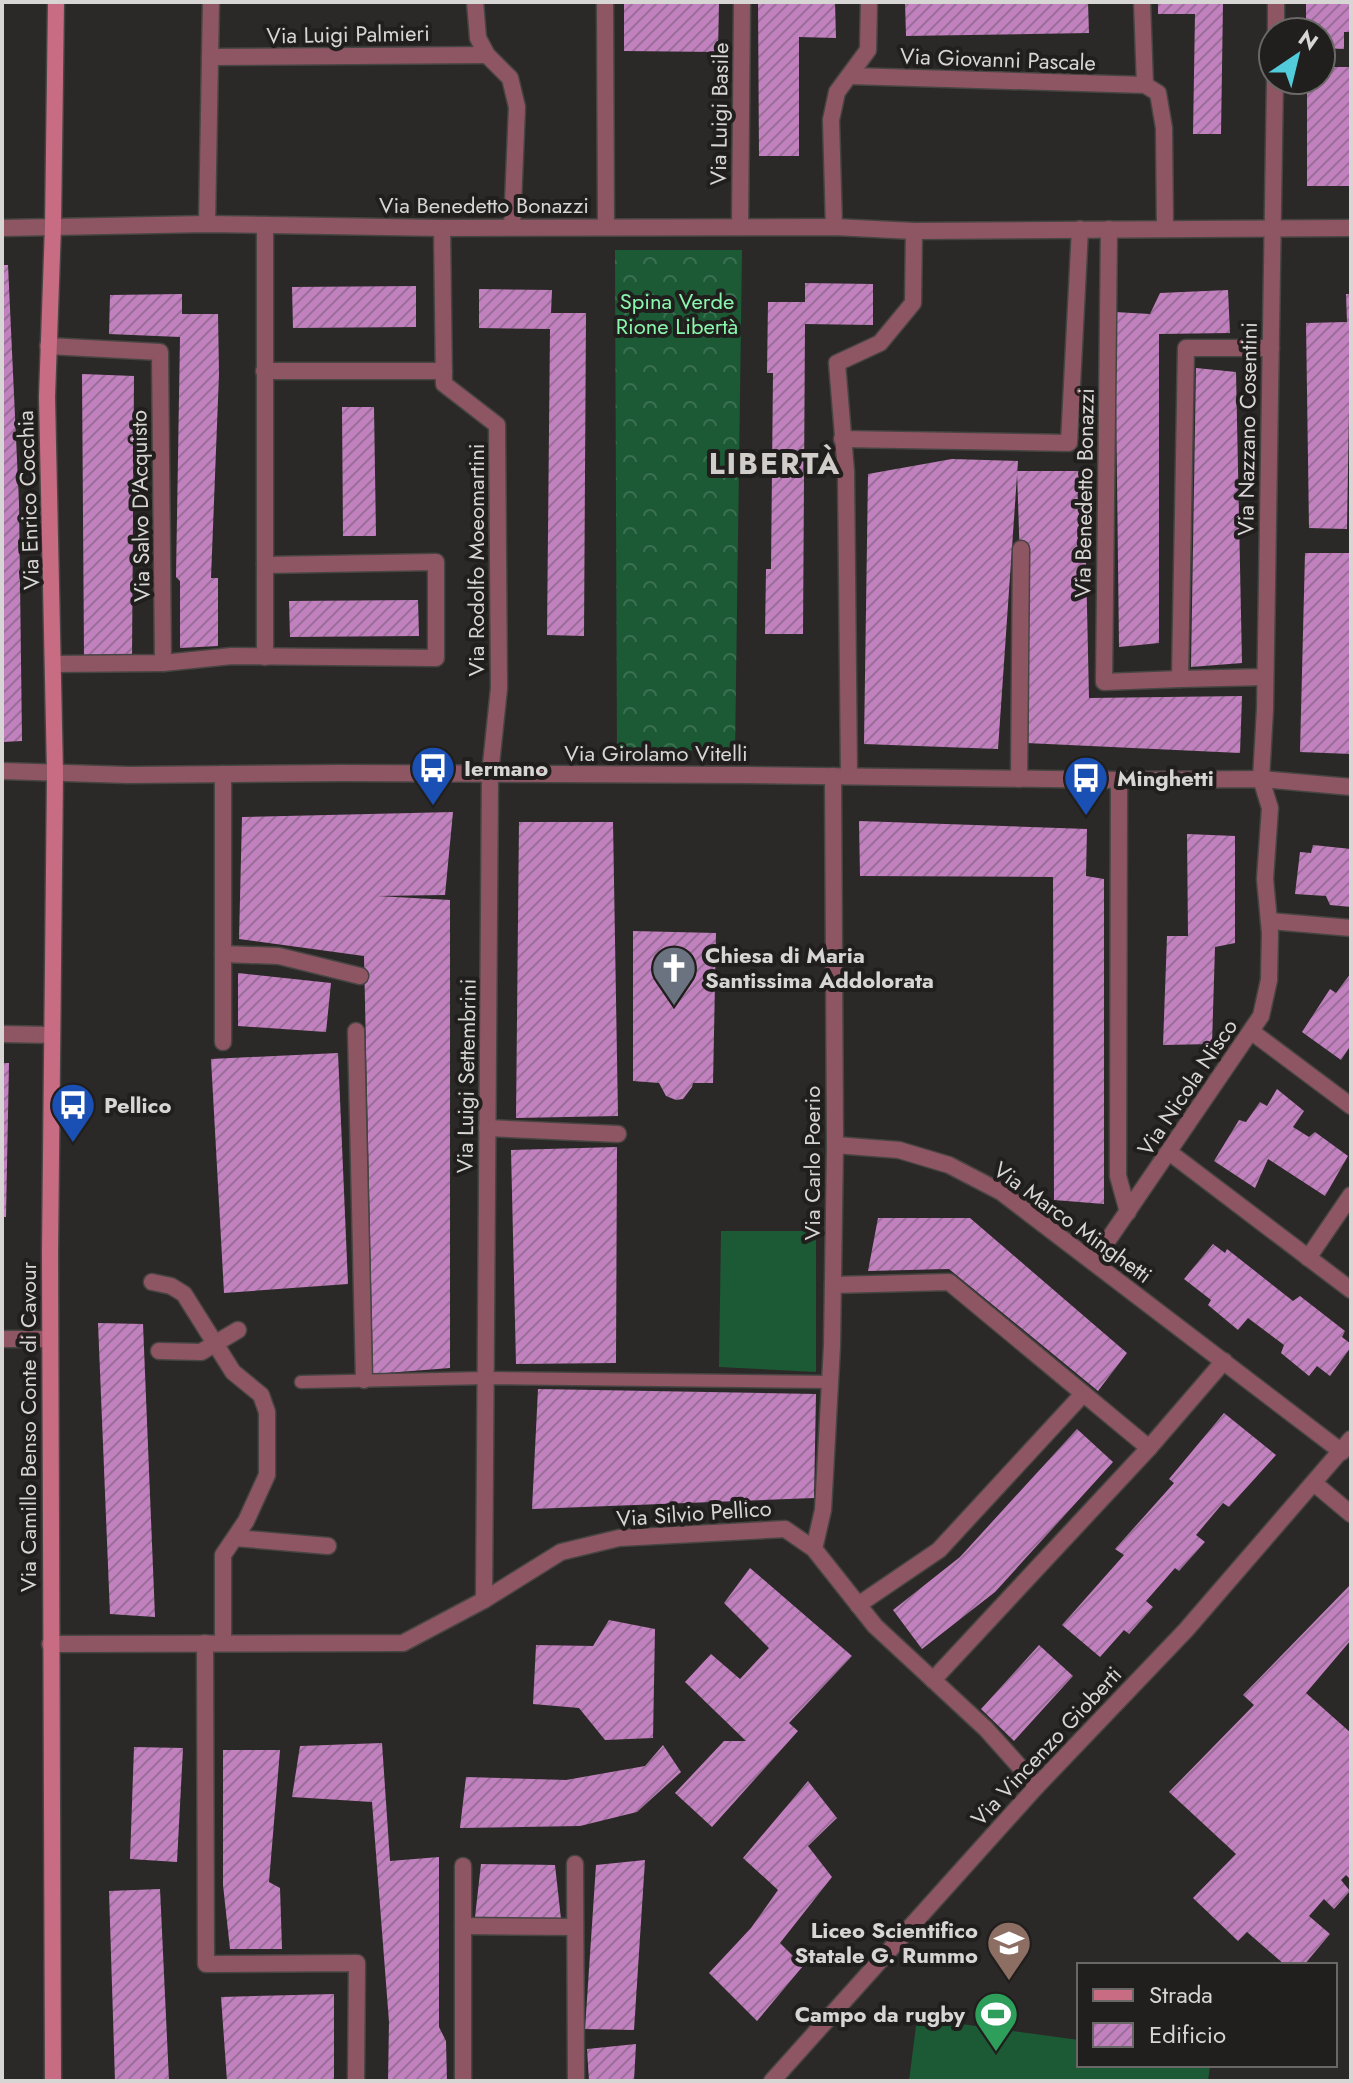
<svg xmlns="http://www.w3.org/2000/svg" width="1353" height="2083" font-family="Jost,sans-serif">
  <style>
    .grass { fill: #1b5a35 }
    .forest { fill: url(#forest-crowns) }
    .building { fill: url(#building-hatch) }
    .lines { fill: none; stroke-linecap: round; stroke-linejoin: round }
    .service-casing { stroke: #474543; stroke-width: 15 }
    .pedestrian-casing { stroke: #474543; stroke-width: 19 }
    .minor-casing { stroke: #474543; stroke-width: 19 }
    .secondary-casing { stroke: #474543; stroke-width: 19 }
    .service { stroke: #8e5563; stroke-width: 12 }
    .pedestrian { stroke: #8e5563; stroke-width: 16 }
    .minor { stroke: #8e5563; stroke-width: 16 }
    .secondary { stroke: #c76c83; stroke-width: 16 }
    .labels { text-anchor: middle; stroke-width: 8; stroke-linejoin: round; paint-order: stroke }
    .street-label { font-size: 22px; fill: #d7d6d4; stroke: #211f1d }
    .park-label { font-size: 22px; fill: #8af6ae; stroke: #211f1d }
    .poi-label { font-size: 22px; font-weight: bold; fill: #d7d6d4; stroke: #211f1d; text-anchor: start }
    .district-label { font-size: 30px; font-weight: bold; letter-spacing: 2px; fill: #d0cdca; stroke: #211f1d }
  </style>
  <defs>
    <pattern id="forest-crowns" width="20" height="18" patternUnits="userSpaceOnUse" patternTransform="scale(2)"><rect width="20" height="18" fill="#1b5a35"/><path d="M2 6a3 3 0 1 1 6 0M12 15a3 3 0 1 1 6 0" fill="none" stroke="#3b7151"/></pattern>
    <pattern id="building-hatch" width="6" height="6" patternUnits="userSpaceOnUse" patternTransform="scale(2)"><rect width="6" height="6" fill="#c181be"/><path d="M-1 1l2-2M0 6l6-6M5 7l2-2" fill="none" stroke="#9a6e98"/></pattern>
  </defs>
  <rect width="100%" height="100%" fill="#2b2927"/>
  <g class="grass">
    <path d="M721 1231H816V1372L719 1367Z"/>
    <path d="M917 2018 1079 2040V2065H1210L1208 2081H909Z"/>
  </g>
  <path class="forest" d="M615 250H742L735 752 617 748Z"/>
  <g class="building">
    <path d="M624 2H719L718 52 624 51Z"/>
    <path d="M758 2H835L836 38 799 37V156H759Z"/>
    <path d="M905 2H1088L1089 33 906 36Z"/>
    <path d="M1158 2H1223L1221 134H1193L1195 14H1158Z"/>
    <path d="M1306 2H1351V32H1344V49L1321 48V32H1306Z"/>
    <path d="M1321 67H1351V186H1307V80H1321Z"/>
    <path d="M2 265H8L19 503 22 741 2 742Z"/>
    <path d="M805 283 873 284V325L805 324 803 634H765L766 569H771L773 373H767L768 302H805Z"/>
    <path d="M416 286V327L293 328 292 287Z"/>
    <path d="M479 289 552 290 551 313H586L584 636 547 635 550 329 479 328Z"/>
    <path d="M1228 290 1230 333 1159 334V643L1119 647 1115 312 1150 314 1160 293Z"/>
    <path d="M182 294V314H218L219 374 211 578H218V646L180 648V581L176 577 180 337 109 334 110 295Z"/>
    <path d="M1346 294H1351L1347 529 1309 528 1306 323 1347 322Z"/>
    <path d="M1196 368 1236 372 1242 663 1191 667Z"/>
    <path d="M82 374 134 376 132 657H84Z"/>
    <path d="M342 407H374L376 536H343Z"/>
    <path d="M952 459 1018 461 998 749 864 744 868 474Z"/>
    <path d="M1017 471H1084L1089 698 1242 696 1240 753 1026 743Z"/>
    <path d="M1305 553H1351V754L1300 752Z"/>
    <path d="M418 600 419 636 290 637 289 601Z"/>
    <path d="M453 812 445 895 377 896 450 900V1368L373 1374 364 956 239 939 242 817Z"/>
    <path d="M859 821 1087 829 1086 876 1104 879V1204L1054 1200 1053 877 860 876Z"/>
    <path d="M519 822H613L618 1116 516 1118Z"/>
    <path d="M1187 834 1235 836V943L1215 947 1212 1044 1163 1045 1167 936H1188Z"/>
    <path d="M1313 845 1351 849V907L1330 905 1326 896 1295 894 1300 852 1311 853Z"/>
    <path d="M633 931 716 933 713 1083H693L692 1087 683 1099 676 1100 666 1096 659 1083 633 1081Z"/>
    <path d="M238 973 331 983 326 1032 238 1026Z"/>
    <path d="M1351 973V1045L1341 1060 1302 1032 1330 989 1336 993Z"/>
    <path d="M338 1053 348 1284 224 1293 211 1059Z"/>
    <path d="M2 1063H9L6 1217H2Z"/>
    <path d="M1277 1089 1304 1111 1293 1127 1309 1137 1315 1132 1348 1156 1325 1196 1268 1159 1255 1188 1214 1161 1239 1120 1246 1122 1260 1102 1267 1106Z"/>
    <path d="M617 1147 616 1363 516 1364 511 1150Z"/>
    <path d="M878 1218H970L1127 1353 1098 1391 949 1269 868 1271Z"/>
    <path d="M1213 1244 1225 1253 1227 1249 1293 1301 1300 1296 1345 1331 1342 1337 1351 1344V1347L1330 1376 1317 1366 1309 1376 1281 1353 1284 1345 1248 1318 1238 1330 1208 1305 1211 1300 1184 1279Z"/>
    <path d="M98 1323 143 1324 155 1617 110 1614Z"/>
    <path d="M538 1389 816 1394 814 1498 532 1509Z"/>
    <path d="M1224 1413 1276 1455 1229 1507 1223 1503 1196 1535 1205 1542 1179 1571 1175 1568 1146 1601 1153 1607 1129 1634 1124 1630 1100 1657 1062 1625 1124 1555 1115 1549 1174 1483 1169 1479Z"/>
    <path d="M1077 1429 1113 1462 995 1592 922 1649 893 1610 960 1557Z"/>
    <path d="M750 1568 852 1656 789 1723 798 1731 712 1827 675 1793 724 1741H746L685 1682 711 1654 740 1679 769 1648 724 1603Z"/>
    <path d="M1351 1584V1640L1306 1693 1351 1733V1880L1346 1875 1341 1880 1350 1891 1334 1909 1324 1899 1309 1916 1330 1934 1304 1965H1285L1247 1932 1238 1941 1193 1898 1236 1854 1169 1792 1254 1705 1243 1695Z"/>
    <path d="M609 1620 655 1629 653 1738 605 1740 579 1708 533 1704 536 1645 593 1646Z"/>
    <path d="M1039 1645 1073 1676 1014 1741 981 1709Z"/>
    <path d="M382 1743 390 1861 439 1857V2027L446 2041 447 2081H388L389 2022 372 1802 292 1797 300 1746Z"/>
    <path d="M663 1745 681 1772 637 1812 580 1826 460 1828 466 1777 566 1780 645 1766Z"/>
    <path d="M134 1747 183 1748 177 1862 130 1859Z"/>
    <path d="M223 1750H280L269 1882 280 1888 282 1949H230L223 1885Z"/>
    <path d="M808 1781 837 1818 808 1846 832 1877 780 1943 803 1966 757 2021 709 1973 751 1928 778 1890 743 1858Z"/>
    <path d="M645 1860 634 2030 585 2029 596 1865Z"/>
    <path d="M481 1864 555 1865 562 1928 474 1926Z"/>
    <path d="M160 1889 169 2081H115L109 1891Z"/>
    <path d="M334 1994V2081H227L221 1997Z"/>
    <path d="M636 2044 634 2081H589L587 2049Z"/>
  </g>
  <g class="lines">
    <g class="service-casing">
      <path id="service" d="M301 1382 486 1378 830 1382"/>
    </g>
    <g class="pedestrian-casing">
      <g id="pedestrian">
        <path d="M605 2 606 227"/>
        <path d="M740 227 742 2"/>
        <path d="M1314 1483 1351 1514"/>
      </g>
    </g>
    <g class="minor-casing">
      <g id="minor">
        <path d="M475 2 478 38 487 55 510 78 517 107 512 227"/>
        <path d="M1142 2 1145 85"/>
        <path d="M1276 32V2"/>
        <path d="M210 57 487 55"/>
        <path d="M850 76 1145 85 1158 93 1164 128 1165 228"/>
        <path d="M207 224 211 2"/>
        <path d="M834 227 831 120 837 92 868 50 869 2"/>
        <path d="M2 228 207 224 442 228 834 227 914 231 1351 228"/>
        <path d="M442 228 444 384 497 425 499 688 490 774 484 1600"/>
        <path d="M1109 229 1104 682 1180 679"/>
        <path d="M48 346 160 352 163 663 53 664"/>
        <path d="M264 371H444"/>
        <path d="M842 439 1069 443 1080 229"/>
        <path d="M265 657V225"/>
        <path d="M163 663 232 656 436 658V562L265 565"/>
        <path d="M1265 677 1180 679 1186 348H1271"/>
        <path d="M2 771 129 775 339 773 748 775 1119 780 1261 779 1351 787"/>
        <path d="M223 774V1042"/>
        <path d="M849 776 846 472 837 363 880 343 913 303 914 231"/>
        <path d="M1019 779 1021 549"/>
        <path d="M1119 780 1118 1176 1128 1212"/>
        <path d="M1269 921 1351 928"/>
        <path d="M223 954 279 956 360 976"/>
        <path d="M356 1031 364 1380"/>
        <path d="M1252 1032 1351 1106"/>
        <path d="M2 1034 51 1035"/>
        <path d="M487 1128 618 1134"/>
        <path d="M835 1145 899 1150 949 1165 1001 1192 1342 1452"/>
        <path d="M1169 1152 1351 1290"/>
        <path d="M1308 1258 1351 1195"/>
        <path d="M1093 1262 1261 1016 1269 980 1270 933 1265 879 1270 808 1261 779 1265 709 1275 80"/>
        <path d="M152 1282 171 1286 184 1294 233 1372 261 1395 267 1412V1475L246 1521 223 1555V1643"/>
        <path d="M833 1285 949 1282 1149 1448"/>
        <path d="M2 1339H50"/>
        <path d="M159 1351 201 1352 238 1330"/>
        <path d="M235 1538 328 1546"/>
        <path d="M814 1549 823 1510 832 1346 835 1145 833 776"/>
        <path d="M858 1605 939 1550 1083 1394"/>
        <path d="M205 1643 206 1964 357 1963 356 2081"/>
        <path d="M50 1644 403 1643 484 1600 561 1552 619 1538 785 1529 814 1549 875 1626 986 1729 1037 1786"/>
        <path d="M933 1680 1149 1448 1224 1361"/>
        <path d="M575 1864 576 2081"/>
        <path d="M463 1926 575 1927"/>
        <path d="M463 2081V1866"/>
        <path d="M772 2081 1037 1786 1186 1630 1351 1439"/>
      </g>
    </g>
    <g class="secondary-casing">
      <path id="secondary" d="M53 2081 50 1254 55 773 47 397 53 226 56 2"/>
    </g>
    <use href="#service" class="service"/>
    <use href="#pedestrian" class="pedestrian"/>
    <use href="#minor" class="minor"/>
    <use href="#secondary" class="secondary"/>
  </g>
  <defs>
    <g id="bus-pin" transform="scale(2.3)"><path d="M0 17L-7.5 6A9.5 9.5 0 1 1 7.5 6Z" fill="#1a4fb4" stroke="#211f1d"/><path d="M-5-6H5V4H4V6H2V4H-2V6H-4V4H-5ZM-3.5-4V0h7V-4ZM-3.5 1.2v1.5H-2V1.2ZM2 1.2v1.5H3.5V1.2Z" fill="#fff"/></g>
    <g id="church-pin" transform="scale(2.3)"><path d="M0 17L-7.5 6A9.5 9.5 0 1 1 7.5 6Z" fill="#6b7280" stroke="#211f1d"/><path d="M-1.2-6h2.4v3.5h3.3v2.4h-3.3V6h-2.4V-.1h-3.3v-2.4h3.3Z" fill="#fff"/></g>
    <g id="school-pin" transform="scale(2.3)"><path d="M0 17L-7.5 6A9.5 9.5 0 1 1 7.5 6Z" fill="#8d6e63" stroke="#211f1d"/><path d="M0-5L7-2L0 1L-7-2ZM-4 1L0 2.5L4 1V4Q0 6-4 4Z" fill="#fff"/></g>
    <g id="stadium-pin" transform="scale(2.3)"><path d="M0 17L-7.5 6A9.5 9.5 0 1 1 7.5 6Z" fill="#2e9e5b" stroke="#211f1d"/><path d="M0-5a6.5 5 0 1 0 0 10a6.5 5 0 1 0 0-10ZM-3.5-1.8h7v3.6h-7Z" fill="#fff"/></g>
  </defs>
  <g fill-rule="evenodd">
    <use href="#bus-pin" x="433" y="768"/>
    <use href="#bus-pin" x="1086" y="778"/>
    <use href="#church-pin" x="674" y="968"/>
    <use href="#bus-pin" x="73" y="1105"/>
    <use href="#school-pin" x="1009" y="1943"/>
    <use href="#stadium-pin" x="996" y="2014"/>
  </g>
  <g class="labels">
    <g class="street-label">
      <text transform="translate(348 34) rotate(-1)" y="8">Via Luigi Palmieri</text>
      <text transform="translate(998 59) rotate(2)" y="8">Via Giovanni Pascale</text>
      <text transform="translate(719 114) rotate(-89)" y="8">Via Luigi Basile</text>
      <text x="484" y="213">Via Benedetto Bonazzi</text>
      <text transform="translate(1247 429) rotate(-89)" y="8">Via Nazzano Cosentini</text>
      <text transform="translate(1084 493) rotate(-89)" y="8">Via Benedetto Bonazzi</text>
      <text transform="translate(28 500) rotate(-92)" y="8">Via Enrico Cocchia</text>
      <text transform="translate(140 506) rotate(-91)" y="8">Via Salvo D'Acquisto</text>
      <text transform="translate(476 560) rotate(-90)" y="8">Via Rodolfo Moeomartini</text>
      <text x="656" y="761">Via Girolamo Vitelli</text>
      <text transform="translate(466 1076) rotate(-89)" y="8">Via Luigi Settembrini</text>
      <text transform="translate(1187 1087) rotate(-56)" y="8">Via Nicola Nisco</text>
      <text transform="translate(812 1163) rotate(-90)" y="8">Via Carlo Poerio</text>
      <text transform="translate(1073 1222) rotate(36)" y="8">Via Marco Minghetti</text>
      <text transform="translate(28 1427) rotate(-90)" y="8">Via Camillo Benso Conte di Cavour</text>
      <text transform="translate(694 1513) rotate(-4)" y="8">Via Silvio Pellico</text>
      <text transform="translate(1046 1746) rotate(-47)" y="8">Via Vincenzo Gioberti</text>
    </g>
    <g class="park-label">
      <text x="677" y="309">Spina Verde<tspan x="677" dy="25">Rione Libertà</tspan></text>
    </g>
    <g class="poi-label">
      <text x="464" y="776">Iermano</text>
      <text x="1117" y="786">Minghetti</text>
      <text x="705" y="963">Chiesa di Maria<tspan x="705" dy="25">Santissima Addolorata</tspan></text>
      <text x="104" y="1113">Pellico</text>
      <text x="978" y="1938" text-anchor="end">Liceo Scientifico<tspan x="978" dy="25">Statale G. Rummo</tspan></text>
      <text x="965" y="2022" text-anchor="end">Campo da rugby</text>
    </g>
    <g class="district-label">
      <text x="775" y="474">LIBERTÀ</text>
    </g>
  </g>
  <rect width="1353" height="2083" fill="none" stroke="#d7d6d4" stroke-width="8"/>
  <rect x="1077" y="1963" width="260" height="104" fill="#211f1d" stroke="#6a6866" stroke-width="2"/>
  <rect x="1093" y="1989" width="40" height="12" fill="#c76c83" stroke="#6a6866" stroke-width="2"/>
  <text x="1149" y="2003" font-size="24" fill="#d7d6d4">Strada</text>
  <rect x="1093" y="2023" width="40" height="24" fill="url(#building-hatch)" stroke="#6a6866" stroke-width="2"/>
  <text x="1149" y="2043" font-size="24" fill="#d7d6d4">Edificio</text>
  <g transform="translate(1297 56) rotate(35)"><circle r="38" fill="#211f1d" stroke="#6a6866" stroke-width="2"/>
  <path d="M0-6L14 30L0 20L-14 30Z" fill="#52cbda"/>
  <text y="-12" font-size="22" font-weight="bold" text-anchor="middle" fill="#d7d6d4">N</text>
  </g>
</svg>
